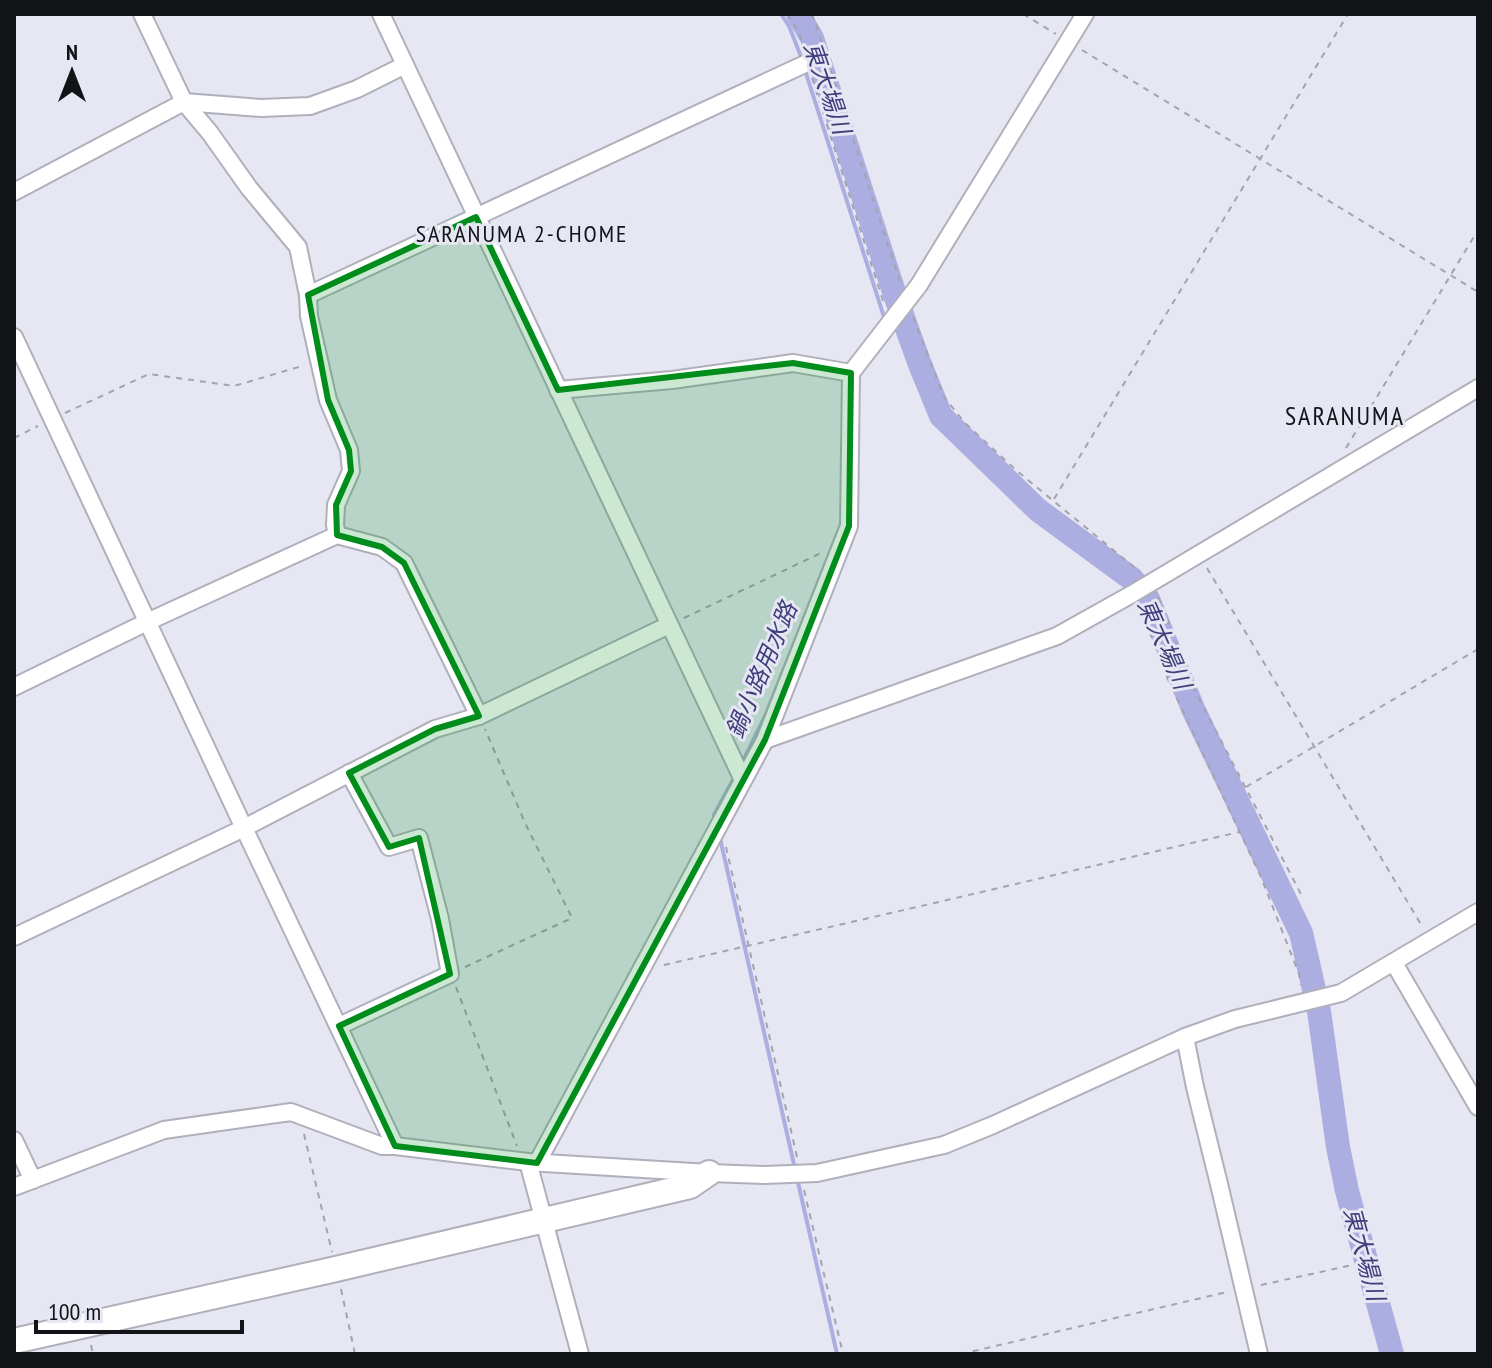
<svg xmlns="http://www.w3.org/2000/svg" width="1492" height="1368" font-family="'PT Sans Narrow','Noto Sans JP',sans-serif">
  <style>
    .lines { fill: none; stroke-linecap: round; stroke-linejoin: round }
    .stream { stroke: #acaee1; stroke-width: 4 }
    .river { stroke: #acaee1; stroke-width: 24 }
    .street-casing { stroke: #afb0bc; stroke-width: 20 }
    .secondary-casing { stroke: #afb0bc; stroke-width: 28 }
    .path { stroke: #a3a4ad; stroke-width: 2; stroke-dasharray: 6 6; stroke-linecap: butt }
    .street { stroke: #fff; stroke-width: 16 }
    .secondary { stroke: #fff; stroke-width: 24 }
    .marked { fill: #018d1c; fill-opacity: 0.2; stroke: #018d1c; stroke-width: 6; stroke-linejoin: round }
    .labels { text-anchor: middle; stroke-width: 6; stroke-linejoin: round; paint-order: stroke }
    .water-label { font-size: 24px; font-style: italic; fill: #403e7c; stroke: #e6e7f3 }
    .neighbourhood-label { font-size: 24px; letter-spacing: 2px; fill: #131418; stroke: #e6e7f3 }
    .quarter-label { font-size: 26px; letter-spacing: 2px; fill: #131418; stroke: #e6e7f3 }
  </style>
  <rect width="100%" height="100%" fill="#e6e7f3"/>
  <g class="lines">
    <g class="stream">
      <path d="M781 14 789 26 802 59"/>
      <path d="M804 67 884 317 882 321"/>
      <path d="M741 765 766 714 842 522"/>
      <path d="M716 822 714 815 735 776"/>
      <path d="M720 838 795 1169"/>
      <path d="M797 1178 837 1354"/>
    </g>
    <path class="river" d="M798 14 812 38 895 295 919 362 941 416 1038 510 1132 579 1148 599 1194 711 1301 933 1319 1011 1338 1147 1347 1191 1392 1354"/>
    <g class="street-casing">
      <g id="street">
        <path d="M142 14 184 102 210 133 249 188 298 247 308 295 309 316 328 400 349 450 351 471 336 505 335 525 337 535"/>
        <path d="M381 14 743 780"/>
        <path d="M14 192 184 102 261 108 310 106 357 89 405 65"/>
        <path d="M308 295 807 63"/>
        <path d="M14 337 244 828 395 1146"/>
        <path d="M558 390 672 380 793 363 851 373"/>
        <path d="M14 687 147 622 337 535 382 547 404 563 479 716"/>
        <path d="M765 740 1057 636 1132 594 1478 388"/>
        <path d="M14 937 244 828 435 729 479 716 669 625"/>
        <path d="M1394 963 1478 1107"/>
        <path d="M339 1026 450 974 440 919 419 838 389 847 349 773"/>
        <path d="M1185 1037 1195 1087 1219 1184 1259 1354"/>
        <path d="M14 1140 33 1180"/>
        <path d="M528 1162 580 1354"/>
        <path d="M537 1163 765 740 849 526 851 373 919 285 1085 14"/>
        <path d="M14 1187 164 1130 291 1112 382 1146H395L528 1162 709 1173 764 1175 817 1173 944 1145 993 1125 1185 1037 1235 1019 1341 993 1478 912"/>
      </g>
    </g>
    <g class="secondary-casing">
      <path id="secondary" d="M14 1341 336 1269 690 1186 709 1173"/>
    </g>
    <g class="path">
      <path d="M787 14 799 32 804 49"/>
      <path d="M811 14 814 19 901 285"/>
      <path d="M1023 14 1056 34"/>
      <path d="M1082 50 1478 292"/>
      <path d="M812 78 884 304"/>
      <path d="M913 317 944 397 965 423 1017 471 1140 572"/>
      <path d="M65 413 149 374 234 386 302 366"/>
      <path d="M14 438 38 426"/>
      <path d="M1346 448 1478 230"/>
      <path d="M1054 499 1348 14"/>
      <path d="M1207 568 1422 926"/>
      <path d="M1158 597 1163 607 1190 681 1303 898"/>
      <path d="M1141 609 1166 675 1261 877 1299 974 1301 985"/>
      <path d="M684 618 823 552"/>
      <path d="M1246 787 1478 649"/>
      <path d="M726 847 797 1157"/>
      <path d="M664 965 930 904 1239 832"/>
      <path d="M465 967 572 918 525 823 485 729"/>
      <path d="M456 987 517 1146"/>
      <path d="M304 1134 332 1252"/>
      <path d="M804 1190 843 1354"/>
      <path d="M1261 1285 1357 1264"/>
      <path d="M341 1289 355 1354"/>
      <path d="M91 1345 93 1354"/>
      <path d="M961 1354 1227 1292"/>
    </g>
    <use href="#street" class="street"/>
    <use href="#secondary" class="secondary"/>
  </g>
  <path class="marked" d="M476 217 558 390 793 363 851 373 849 526 765 740 537 1163 395 1146 339 1026 450 974 419 838 389 847 349 773 435 729 479 716 404 563 382 547 337 535 336 505 351 471 349 450 328 400 308 295Z"/>
  <g class="labels">
    <g class="water-label">
      <text transform="translate(827 88) rotate(71)" y="8">東大場川</text>
      <text transform="translate(1164 644) rotate(66)" y="8">東大場川</text>
      <text transform="translate(762 670) rotate(-67)" y="8">鍋小路用水路</text>
      <text transform="translate(1364 1254) rotate(75)" y="8">東大場川</text>
    </g>
    <g class="neighbourhood-label">
      <text x="522" y="242">SARANUMA 2-CHOME</text>
    </g>
    <g class="quarter-label">
      <text x="1345" y="425">SARANUMA</text>
    </g>
  </g>
  <rect width="1492" height="1368" fill="none" stroke="#131418" stroke-width="32"/>
  <g transform="translate(72 72)" stroke="#e6e7f3" stroke-width="6" paint-order="stroke">
  <path d="M0-6L14 30L0 20L-14 30Z" fill="#131418"/>
  <text y="-12" font-size="22" font-weight="bold" text-anchor="middle" fill="#131418">N</text>
  </g>
  <path d="M36 1320v12h206v-12" fill="none" stroke="#131418" stroke-width="4"/>
  <text x="48" y="1320" font-size="24" fill="#131418" stroke="#e6e7f3" stroke-width="6" paint-order="stroke">100 m</text>
</svg>
